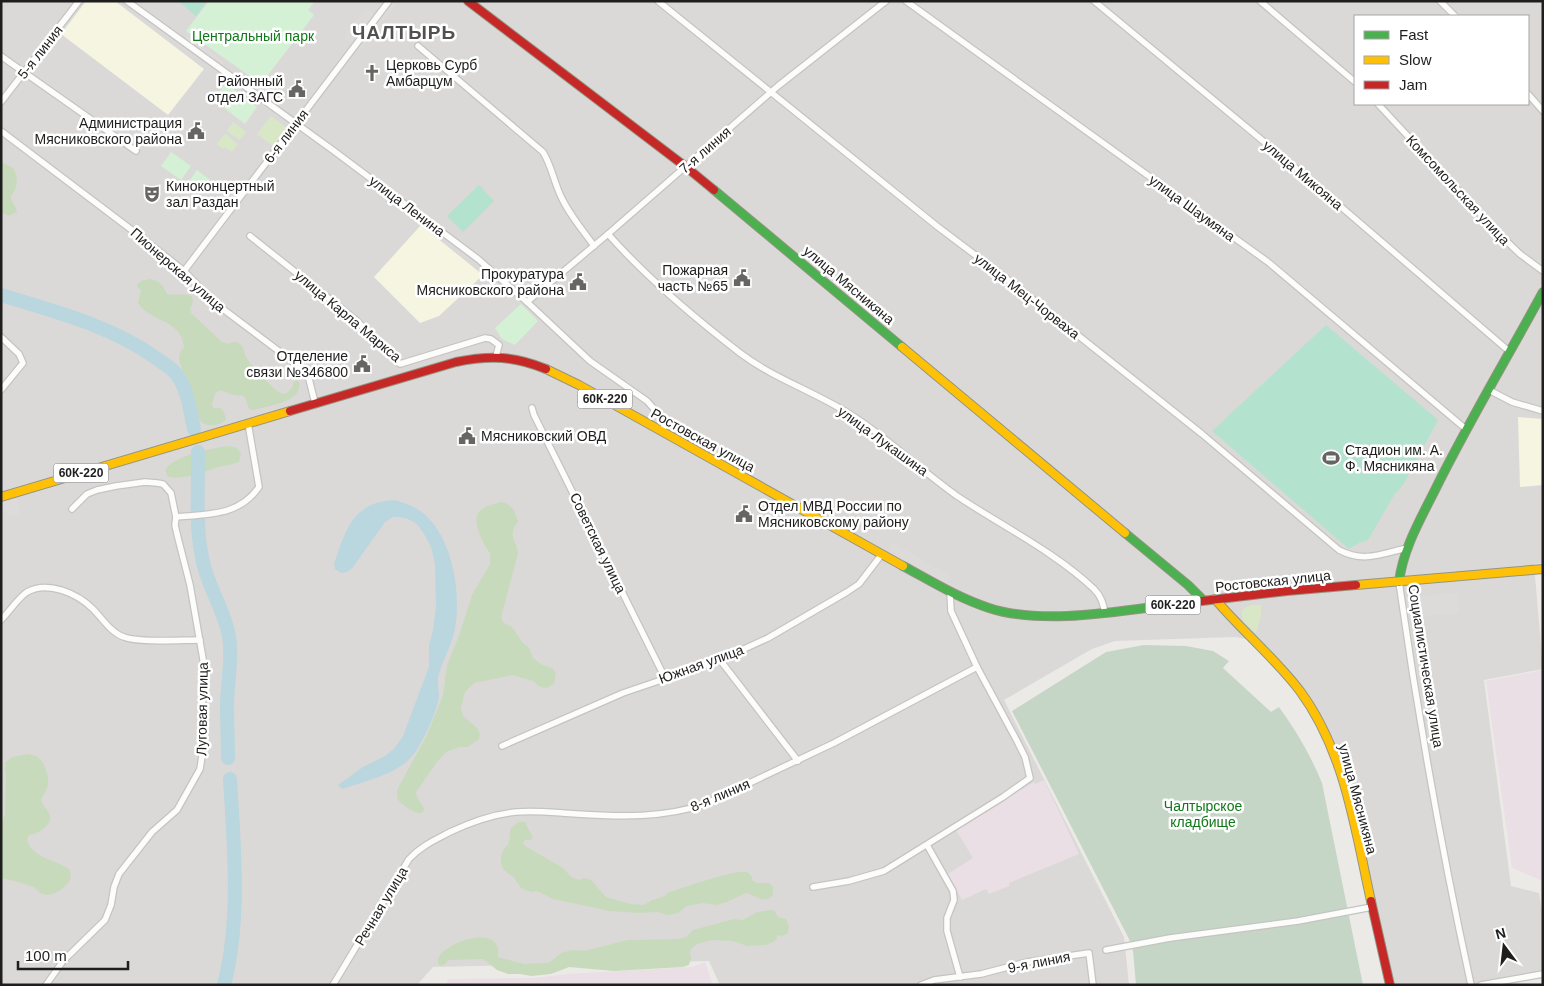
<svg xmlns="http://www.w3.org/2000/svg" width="1544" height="986" font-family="Arial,sans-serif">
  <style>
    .residential { fill: #dbd9d7; fill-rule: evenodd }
    .industrial { fill: #e9dfe5 }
    .education { fill: #f5f5e1 }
    .grass { fill: #d8e8c6 }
    .forest { fill: #c7dabc }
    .cemetery { fill: #c6d6c6 }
    .park { fill: #d5f1d5 }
    .pitch { fill: #b3e2ce }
    .parking { fill: #dcdbda }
    .water { fill: #bad6de }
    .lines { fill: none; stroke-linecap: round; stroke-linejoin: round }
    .river { stroke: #bad6de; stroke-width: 14 }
    .street-casing { stroke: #c5c4c2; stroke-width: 8 }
    .fast-casing { stroke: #93957f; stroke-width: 10 }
    .slow-casing { stroke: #93957f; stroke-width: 10 }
    .jam-casing { stroke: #93957f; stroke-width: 10 }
    .street { stroke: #fcfcfb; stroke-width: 5.5 }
    .fast { stroke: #4caf50; stroke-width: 8 }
    .slow { stroke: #ffc107; stroke-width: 8 }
    .jam { stroke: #c62828; stroke-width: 8 }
    .labels { text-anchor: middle; stroke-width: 5; stroke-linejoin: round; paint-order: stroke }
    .shield { fill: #fff; stroke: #626262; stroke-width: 1 }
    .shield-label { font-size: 12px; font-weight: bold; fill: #1e1e1e }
    .park-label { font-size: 14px; fill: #0f7819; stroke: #fff }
    .street-label { font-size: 14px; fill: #1e1e1e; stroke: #fff }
    .poi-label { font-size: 14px; fill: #1e1e1e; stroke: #fff; text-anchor: start }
    .district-label { font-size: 19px; font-weight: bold; letter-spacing: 1px; fill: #515151; stroke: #fff }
  </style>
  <rect width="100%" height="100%" fill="#eceae6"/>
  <path class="residential" d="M1 1H1543V563L1534 564 1543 669 1484 680 1511 886 1539 893 1543 918V970L1479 985H1390L1344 783 1310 705 1252 640 1235 637 1115 641 1092 649 1004 700 1124 937 1129 985H720L709 961 433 967 417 985H1ZM1355 16H1528V104H1355Z"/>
  <g class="industrial">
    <path d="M1543 670V881L1512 868 1486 681Z"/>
    <path d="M1044 780 1079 854 1009 883V886L989 894 986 889 962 900 948 874 973 858 956 830 1034 782 1035 784Z"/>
    <path d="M705 962 713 985H446L448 979 534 978 568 974 692 967Z"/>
  </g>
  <g class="education">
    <path d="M86 1H115L204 69 168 115 61 34Z"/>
    <path d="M421 225 483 275 439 316 420 323 374 277Z"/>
    <path d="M1518 417 1543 419V485L1520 487Z"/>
  </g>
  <g class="grass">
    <path d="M271 116 287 128 273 146 257 134Z"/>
    <path d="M233 122 246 132 240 140 227 131Z"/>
    <path d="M225 134 238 144 232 152 225 147 223 149 217 144Z"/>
    <path d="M1251 605H1261V615L1256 633C1249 626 1238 621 1243 609Z"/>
  </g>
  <g class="forest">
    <path d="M1 160 3 163 13 168C19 179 18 187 11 196 11 203 16 205 17 212L8 216 1 212Z"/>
    <path d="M149 279C159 280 163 285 167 294 177 297 201 288 190 309L191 313 222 342 228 344C233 341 238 341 242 346 244 349 245 356 248 360 252 366 277 395 284 394 288 393 291 389 293 386V383L296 380 299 382C304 402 267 406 254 410H250C247 405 247 401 244 396 241 395 238 396 235 395 227 395 223 387 215 393L212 404 213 408C222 407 223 410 226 418L225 421C210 430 197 425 195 407L179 360 180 352 184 347C183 344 183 339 181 336 171 319 148 319 138 303L141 290 138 288 137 285 141 281Z"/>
    <path d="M230 446 237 448 241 453 239 462C232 465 226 465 219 467 202 472 186 480 168 477L165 470C172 456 215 447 230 446Z"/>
    <path d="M501 502C513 505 515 511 518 522 507 536 516 538 518 553L501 618 504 623 512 627 523 643 529 648 533 658 541 664 553 669 556 674 554 684 547 688 540 687 533 681 512 675 474 683 465 692 461 708 463 716 477 728 480 734 479 739 468 747H459L446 752 437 762 416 792C416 800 423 803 424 810L422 813C412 813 402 805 397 798V790L427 735 443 695 447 665 460 633 472 595 490 564V553C484 546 471 521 479 512 484 506 494 504 501 502Z"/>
    <path d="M28 754C32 755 36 755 39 758 45 763 49 777 48 784 47 790 44 794 41 799 42 805 46 808 49 813 54 825 38 834 29 835L27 840C32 858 57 860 70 870 72 878 70 882 64 887 58 893 46 898 39 892 35 889 38 889 33 887 29 885 6 878 3 879L1 882V826L5 815 6 776 5 769 6 762 12 757Z"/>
    <path d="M519 822H525L533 838 531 840H525L523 843 525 846 563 868 571 877 579 880 585 878 591 880 606 897 630 904 644 905 652 900 665 896 669 892C684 888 734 869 747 872 751 874 752 876 753 881L757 883H769L773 887V895C764 905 756 895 746 893L727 902 716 905 702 903 687 906 678 913 668 915 658 912 639 913 610 911 553 899 537 891 531 892 521 888 513 876C502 872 498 862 503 851 505 848 509 844 509 841 512 829 506 830 519 822Z"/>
    <path d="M772 910 775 911 778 917 786 919 789 927 788 933 782 936 777 935V939L773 942 766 945 747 946 733 941 712 940 697 944 692 948 690 953 691 959 689 965 683 967 614 971 569 967 551 974 531 976 520 974H508L497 970 483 959 448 960C446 964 444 966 439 965 438 962 437 960 439 957 446 943 492 926 498 948 499 951 498 954 498 957L524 964 546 963 550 962 561 953 572 950 584 951 628 940 678 939 686 937 693 930 734 919 743 920 757 912Z"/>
  </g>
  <path class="cemetery" d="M1144 645 1186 646 1213 651 1229 661 1223 668 1271 712 1279 707C1297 732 1310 754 1322 783L1363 985H1136L1133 951 1129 939 1012 711 1106 652Z"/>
  <g class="park">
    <path d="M209 1H315L308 10 314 15 261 84 186 31Z"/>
    <path d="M226 83 257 107 245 124 219 104 225 96 220 91Z"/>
    <path d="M171 152 191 166 181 180 161 166Z"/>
    <path d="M197 170 210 180 199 193 187 184Z"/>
    <path d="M521 304 538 321 515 345 502 339 495 328Z"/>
  </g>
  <g class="pitch">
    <path d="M178 1H207L196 16Z"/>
    <path d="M479 185 494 201 463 232 447 216Z"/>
    <path d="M1326 325 1438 420 1403 485 1394 495 1368 540 1359 543 1349 549 1212 431Z"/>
  </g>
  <g class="parking">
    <path d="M391 1H399L361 50 356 46Z"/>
    <path d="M366 8 375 14 352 44 343 37Z"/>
    <path d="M187 35 225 62 221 67 184 40Z"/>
    <path d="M16 497 21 514 13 516 1 510V501Z"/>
    <path d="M892 542 952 577 947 585 888 550Z"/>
    <path d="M1457 593 1459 613 1409 617 1407 598Z"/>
  </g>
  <path class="water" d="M395 500C409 504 421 509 431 521 454 547 462 600 454 633 450 648 442 662 438 677 437 683 439 689 439 696 438 710 422 744 413 755 397 775 365 781 342 789L338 785 363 767 385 756 394 749 403 736 429 667V646L433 630 436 607 435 564 431 547 424 534 417 524 408 519 400 517H393L385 522 353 567 347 572 341 573 335 569 334 564C346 529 353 502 395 500Z"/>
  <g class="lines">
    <g class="river">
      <path d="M1 295C53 311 112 326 156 358 163 363 172 368 177 375 188 390 190 411 194 429"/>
      <path d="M198 452C199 491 194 528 204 566 210 590 225 612 229 637 233 659 227 683 227 705 227 723 228 741 228 758"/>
      <path d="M224 985C241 920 234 845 230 779"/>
    </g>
    <g class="street-casing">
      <g id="street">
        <path d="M127 1 334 151 478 259 527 302 590 361 647 401 663 419 664 424 663 432"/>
        <path d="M658 1 938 227 1011 282 1202 434 1339 550C1364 563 1381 554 1407 548"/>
        <path d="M906 1 1268 262 1467 430"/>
        <path d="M1094 1 1297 169 1510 352"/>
        <path d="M1260 1 1355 82"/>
        <path d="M1440 1 1455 16"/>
        <path d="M418 46 543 152C551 165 553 178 559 192 567 212 582 229 594 246"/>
        <path d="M1 56 136 151"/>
        <path d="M1528 94 1543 111"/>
        <path d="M1 102 79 1"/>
        <path d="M1378 104 1497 232 1520 254 1543 271"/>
        <path d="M1 131 141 237 184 271 215 303 296 364 309 379 315 403"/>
        <path d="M608 234C645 276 696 319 740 353 769 375 804 388 836 406 880 430 916 467 957 496 1002 526 1055 552 1094 589 1101 596 1103 603 1105 613"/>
        <path d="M250 236 357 321 400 364 485 338 491 339 499 345 496 356"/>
        <path d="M184 271 389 1"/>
        <path d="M527 302 608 234 778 86 886 1"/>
        <path d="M1 337 19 354 23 363 1 390"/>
        <path d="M1489 390 1512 402 1543 411"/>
        <path d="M532 408 534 415 665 678"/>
        <path d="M176 517C209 514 239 516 259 487L248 423"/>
        <path d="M1399 582C1418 717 1442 852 1471 985"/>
        <path d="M1 620C9 612 18 598 27 592 48 580 78 594 93 609 102 618 111 633 124 637 139 643 181 640 200 640"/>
        <path d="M720 660 798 761"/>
        <path d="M502 746 623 693 720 660 768 638 847 592 859 584 882 554"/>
        <path d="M927 845 953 891 954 900 947 918V931L960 977"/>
        <path d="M813 887 849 881 884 871 1003 797 1030 778 1025 757 1017 741 977 667 951 611 950 592"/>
        <path d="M1106 950 1170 938 1298 921 1372 907"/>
        <path d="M46 985 63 961 105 920 111 905 114 887 119 874 152 832 177 810 200 769 202 756 203 659 190 585 177 534 175 525 176 517 171 493 163 484 157 483 145 482 116 486 97 490 87 494 72 509"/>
        <path d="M333 985 409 859C421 846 435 840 450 832 471 822 493 814 516 812 536 810 557 813 577 814 620 817 664 818 705 804L834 743 977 667"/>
        <path d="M921 985 934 980 981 974 1027 962 1089 953 1093 985"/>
        <path d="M1481 985 1543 974"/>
      </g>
    </g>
    <g class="fast-casing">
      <g id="fast">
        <path d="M714 190 902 347"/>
        <path d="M1125 533 1188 585 1203 600"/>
        <path d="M903 566C931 581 958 598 989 608 1041 625 1114 612 1168 605"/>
        <path d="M1399 582C1403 549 1420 520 1435 490 1468 423 1507 358 1543 292"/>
      </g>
    </g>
    <g class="slow-casing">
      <g id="slow">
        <path d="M902 347 1125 533"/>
        <path d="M546 369 579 385 903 566"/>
        <path d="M1 497 290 411"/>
        <path d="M1356 585 1543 569"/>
        <path d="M1215 599C1242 631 1275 658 1300 691 1345 752 1355 829 1371 901"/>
      </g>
    </g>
    <g class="jam-casing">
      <g id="jam">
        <path d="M468 1 686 167 714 190"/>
        <path d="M290 411 456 362C490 355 514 356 546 369"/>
        <path d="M1168 605 1287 591 1356 585"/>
        <path d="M1371 901 1390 985"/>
      </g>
    </g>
    <use href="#street" class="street"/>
    <use href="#fast" class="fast"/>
    <use href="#slow" class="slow"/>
    <use href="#jam" class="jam"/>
  </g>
  <defs>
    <g id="church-bare" transform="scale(1.35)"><path d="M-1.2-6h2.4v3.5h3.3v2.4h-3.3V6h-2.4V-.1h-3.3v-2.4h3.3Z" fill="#666564" stroke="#fff" stroke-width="2.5" paint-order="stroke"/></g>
    <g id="civic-bare" transform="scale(1.35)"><path d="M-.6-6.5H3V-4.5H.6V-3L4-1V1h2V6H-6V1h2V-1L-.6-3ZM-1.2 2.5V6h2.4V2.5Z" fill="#666564" stroke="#fff" stroke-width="2.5" paint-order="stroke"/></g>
    <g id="theatre-bare" transform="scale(1.35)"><path d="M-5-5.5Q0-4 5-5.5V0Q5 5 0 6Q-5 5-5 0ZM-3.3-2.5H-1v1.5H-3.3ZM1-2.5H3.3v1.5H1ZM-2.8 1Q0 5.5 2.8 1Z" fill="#666564" stroke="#fff" stroke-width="2.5" paint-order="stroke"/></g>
    <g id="stadium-bare" transform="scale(1.35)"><path d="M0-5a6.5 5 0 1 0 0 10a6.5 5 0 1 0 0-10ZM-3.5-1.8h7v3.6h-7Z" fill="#666564" stroke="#fff" stroke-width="2.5" paint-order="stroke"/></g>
  </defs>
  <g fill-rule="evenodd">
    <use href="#church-bare" x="372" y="73"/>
    <use href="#civic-bare" x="297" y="89"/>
    <use href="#civic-bare" x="196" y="131"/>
    <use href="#theatre-bare" x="152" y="194"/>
    <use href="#civic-bare" x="742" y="278"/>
    <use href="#civic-bare" x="578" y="282"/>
    <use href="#civic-bare" x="362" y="364"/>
    <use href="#civic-bare" x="467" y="436"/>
    <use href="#stadium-bare" x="1331" y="458"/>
    <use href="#civic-bare" x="744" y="514"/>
  </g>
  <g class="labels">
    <g class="shield">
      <rect x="577.5" y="389.5" width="55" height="19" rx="4"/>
      <rect x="53.5" y="463.5" width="55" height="19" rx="4"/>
      <rect x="1145.5" y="595.5" width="55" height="19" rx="4"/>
    </g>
    <g class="shield-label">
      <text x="605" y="403">60К-220</text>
      <text x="81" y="477">60К-220</text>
      <text x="1173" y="609">60К-220</text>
    </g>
    <g class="park-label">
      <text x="253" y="41">Центральный парк</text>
      <text x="1203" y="811">Чалтырское<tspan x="1203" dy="16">кладбище</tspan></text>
    </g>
    <g class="street-label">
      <text transform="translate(40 52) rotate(-52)" y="5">5-я линия</text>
      <text transform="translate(286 136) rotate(-53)" y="5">6-я линия</text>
      <text transform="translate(705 150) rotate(-41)" y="5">7-я линия</text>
      <text transform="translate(1303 175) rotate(40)" y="5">улица Микояна</text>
      <text transform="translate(1458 190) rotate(47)" y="5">Комсомольская улица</text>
      <text transform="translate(407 206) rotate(37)" y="5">улица Ленина</text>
      <text transform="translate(1192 208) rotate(36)" y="5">улица Шаумяна</text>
      <text transform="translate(178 270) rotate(41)" y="5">Пионерская улица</text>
      <text transform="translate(849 285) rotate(40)" y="5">улица Мясникяна</text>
      <text transform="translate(1027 296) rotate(38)" y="5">улица Мец-Чорваха</text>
      <text transform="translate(348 316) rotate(40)" y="5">улица Карла Маркса</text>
      <text transform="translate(703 440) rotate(29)" y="5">Ростовская улица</text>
      <text transform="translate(883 441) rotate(36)" y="5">улица Лукашина</text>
      <text transform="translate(598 543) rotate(64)" y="5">Советская улица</text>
      <text transform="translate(1273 581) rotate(-6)" y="5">Ростовская улица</text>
      <text transform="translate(701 664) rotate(-20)" y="5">Южная улица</text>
      <text transform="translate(1426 666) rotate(81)" y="5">Социалистическая улица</text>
      <text transform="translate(202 709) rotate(-89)" y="5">Луговая улица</text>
      <text transform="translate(720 795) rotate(-23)" y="5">8-я линия</text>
      <text transform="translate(1358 799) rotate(75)" y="5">улица Мясникяна</text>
      <text transform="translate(381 906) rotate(-59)" y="5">Речная улица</text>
      <text transform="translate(1039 962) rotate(-11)" y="5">9-я линия</text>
    </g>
    <g class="poi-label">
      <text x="386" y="70">Церковь Сурб<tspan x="386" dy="16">Амбарцум</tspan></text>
      <text x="283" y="86" text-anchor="end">Районный<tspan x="283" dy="16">отдел ЗАГС</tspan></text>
      <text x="182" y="128" text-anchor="end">Администрация<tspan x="182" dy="16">Мясниковского района</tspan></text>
      <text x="166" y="191">Киноконцертный<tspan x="166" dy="16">зал Раздан</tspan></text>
      <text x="728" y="275" text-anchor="end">Пожарная<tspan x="728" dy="16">часть №65</tspan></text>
      <text x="564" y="279" text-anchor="end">Прокуратура<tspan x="564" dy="16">Мясниковского района</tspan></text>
      <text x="348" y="361" text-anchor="end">Отделение<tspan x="348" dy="16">связи №346800</tspan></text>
      <text x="481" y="441">Мясниковский ОВД</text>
      <text x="1345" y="455">Стадион им. А.<tspan x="1345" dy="16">Ф. Мясникяна</tspan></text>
      <text x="758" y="511">Отдел МВД России по<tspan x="758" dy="16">Мясниковскому району</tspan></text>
    </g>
    <g class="district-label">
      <text x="404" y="39">ЧАЛТЫРЬ</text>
    </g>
  </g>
  <rect width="1544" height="986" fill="none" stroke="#1e1e1e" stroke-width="5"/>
  <rect x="1354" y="15" width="175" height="90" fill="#ffffff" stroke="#a5a5a5"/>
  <rect x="1364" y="31" width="25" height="8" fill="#4caf50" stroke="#a5a5a5"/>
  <text x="1399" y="40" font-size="15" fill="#1e1e1e">Fast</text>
  <rect x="1364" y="56" width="25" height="8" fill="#ffc107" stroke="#a5a5a5"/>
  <text x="1399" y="65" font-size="15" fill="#1e1e1e">Slow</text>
  <rect x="1364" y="81" width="25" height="8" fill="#c62828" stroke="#a5a5a5"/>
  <text x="1399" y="90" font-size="15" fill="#1e1e1e">Jam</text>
  <g transform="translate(1504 946) rotate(345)" stroke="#ffffff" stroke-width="4" paint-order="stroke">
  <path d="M0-4L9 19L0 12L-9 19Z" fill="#1e1e1e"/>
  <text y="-8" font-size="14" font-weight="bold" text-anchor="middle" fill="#1e1e1e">N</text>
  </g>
  <path d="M18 961v8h110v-8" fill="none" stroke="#1e1e1e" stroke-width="2.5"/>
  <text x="25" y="961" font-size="15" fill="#1e1e1e" stroke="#ffffff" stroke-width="4" paint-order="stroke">100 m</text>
</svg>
